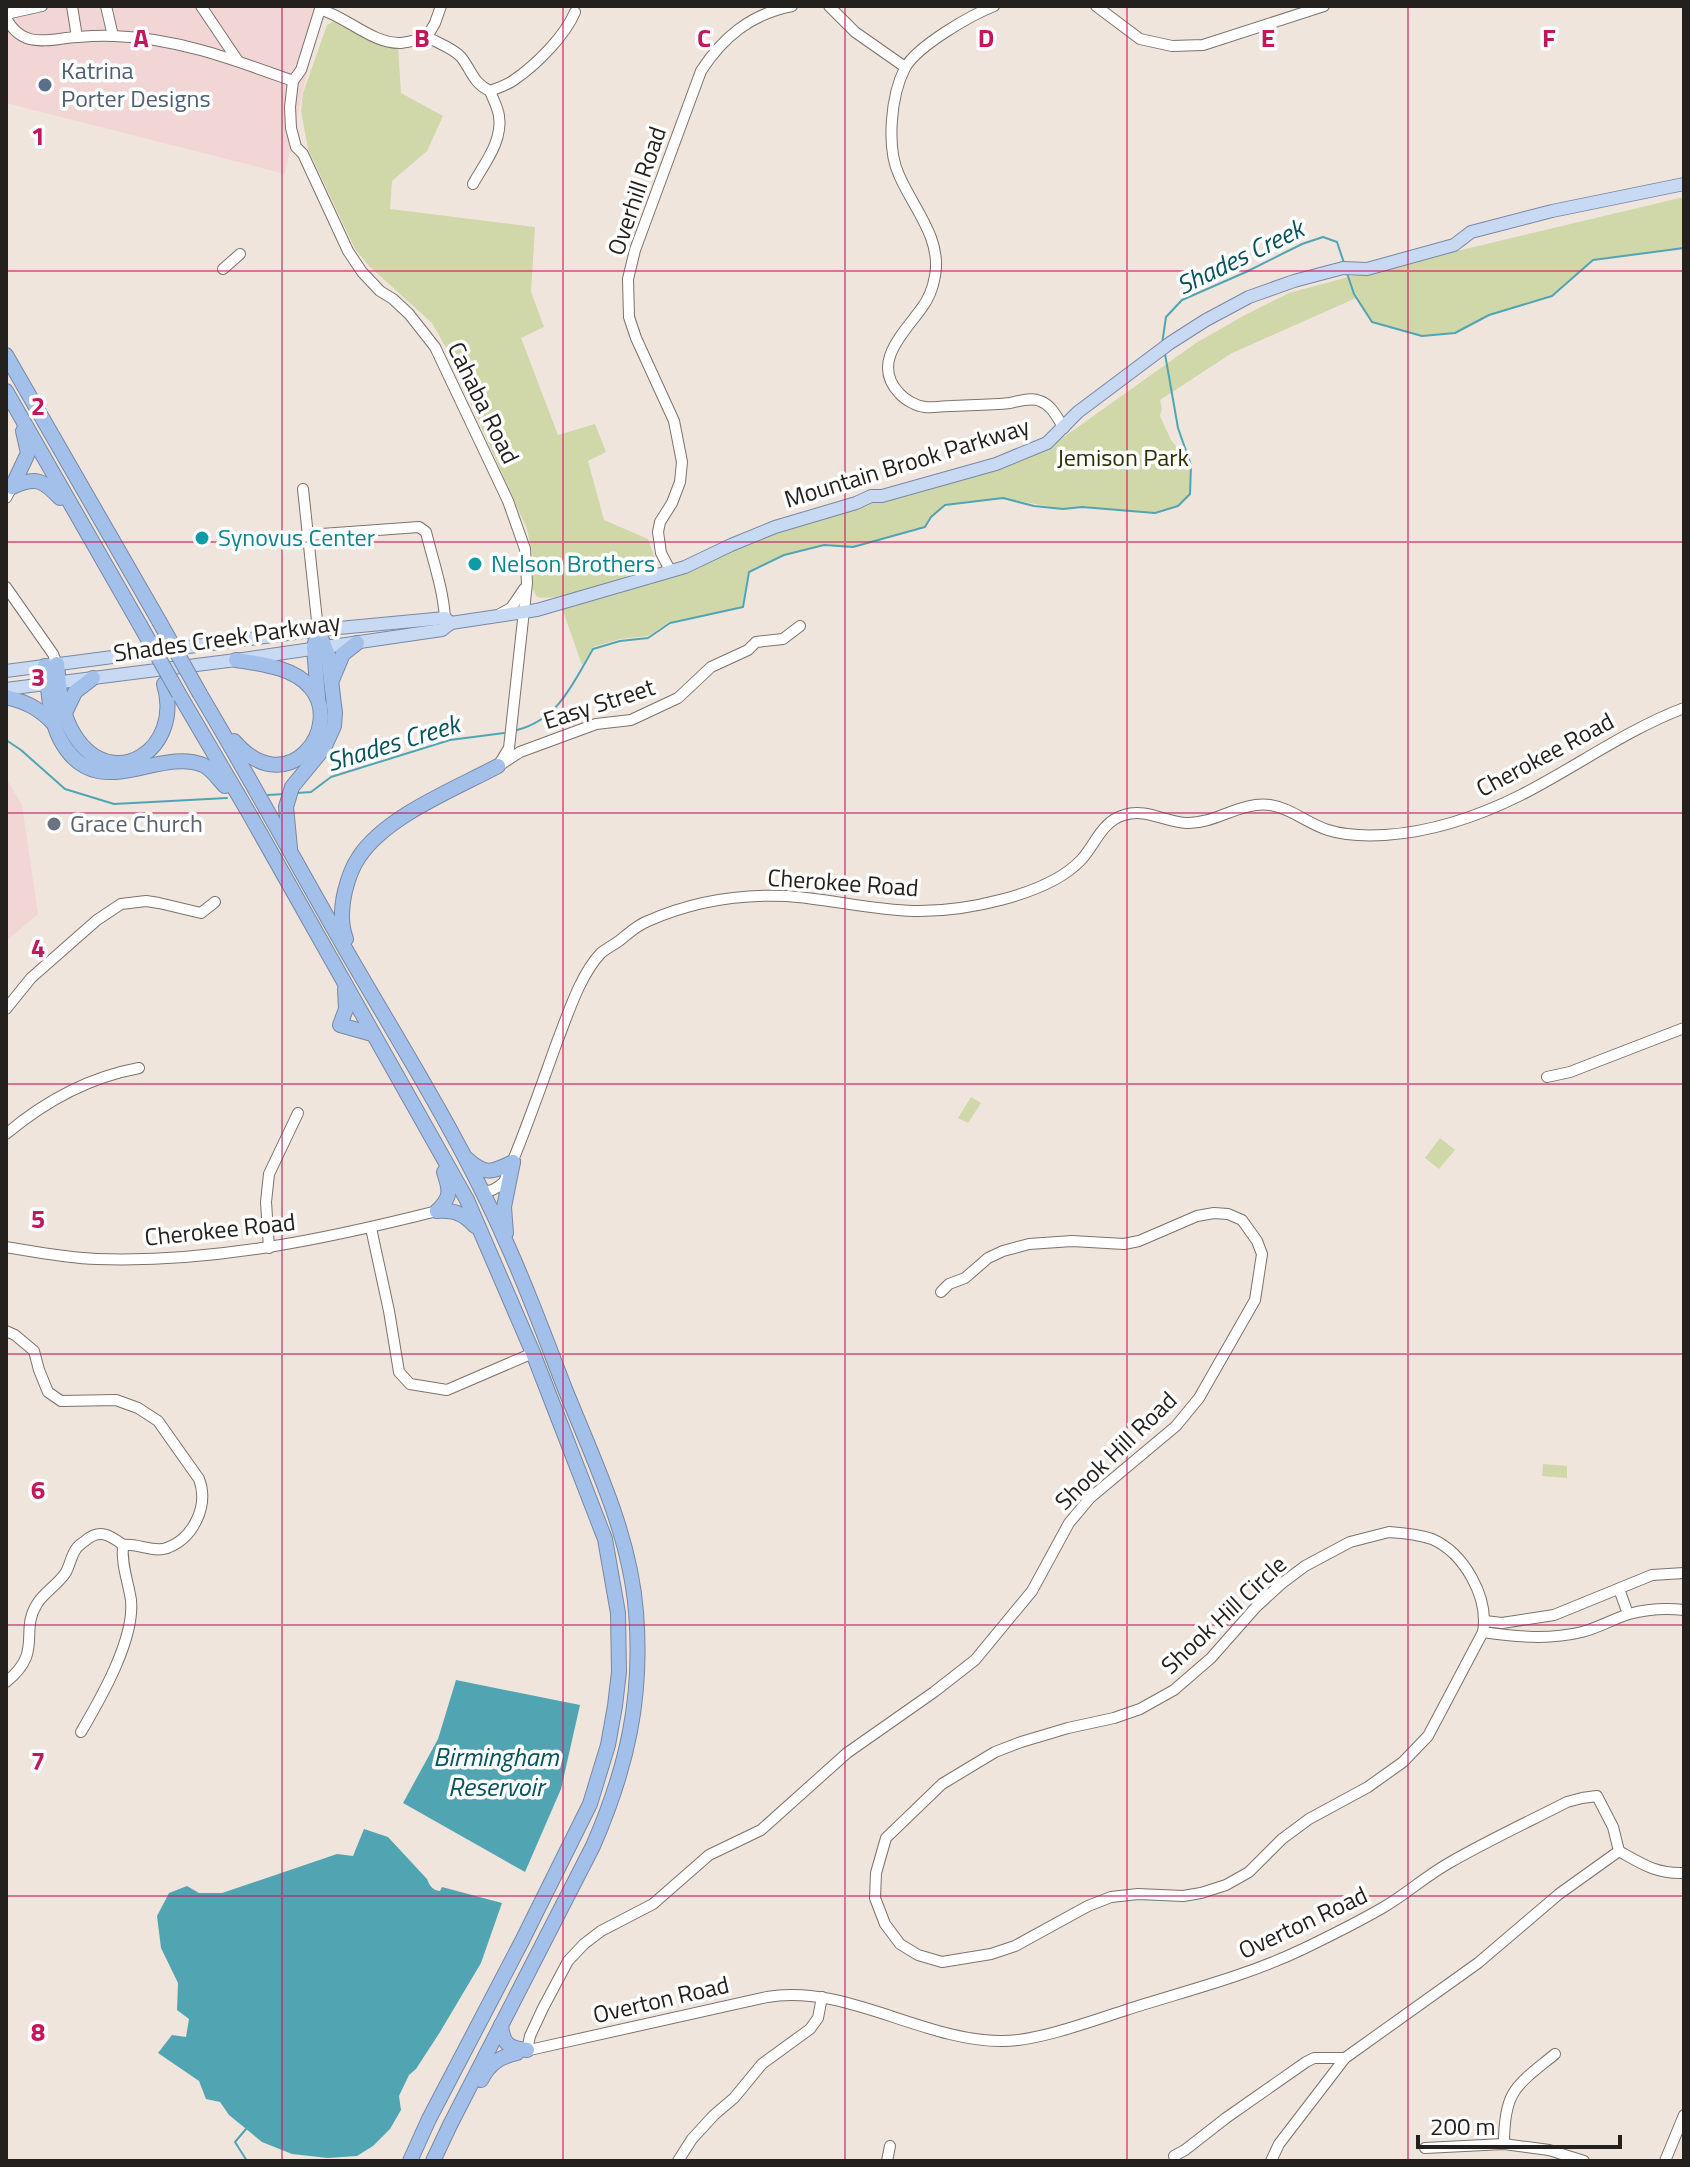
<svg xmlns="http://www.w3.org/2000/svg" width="1690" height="2167" font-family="'Titillium Web',sans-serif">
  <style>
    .commercial { fill: #f1d6d5 }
    .green { fill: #d0d7a9 }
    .water { fill: #51a5b2 }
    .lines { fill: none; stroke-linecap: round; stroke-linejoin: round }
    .stream { stroke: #51a5b2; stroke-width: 2 }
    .minor-casing { stroke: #7d726c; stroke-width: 12 }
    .major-casing { stroke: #7788a3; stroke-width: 14 }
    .highway-casing { stroke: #7788a3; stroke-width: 16 }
    .minor { stroke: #fff; stroke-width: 10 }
    .major { stroke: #c8d9f3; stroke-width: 12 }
    .highway { stroke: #a3c0eb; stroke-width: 14 }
    .highway-bridge-casing { stroke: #7788a3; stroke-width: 16; stroke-linecap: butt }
    .highway-bridge { stroke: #a3c0eb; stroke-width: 14 }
    .grid { fill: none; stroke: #c2185b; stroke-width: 2; stroke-opacity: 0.55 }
    .service-dot { fill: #5c6f8a; stroke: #fff; stroke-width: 3 }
    .culture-dot { fill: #0f9aa8; stroke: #fff; stroke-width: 3 }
    .worship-dot { fill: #6b7280; stroke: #fff; stroke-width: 3 }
    .labels { text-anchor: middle; stroke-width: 7; stroke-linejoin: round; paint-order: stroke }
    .service-label { font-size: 24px; fill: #4e5e75; stroke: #fff; text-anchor: start }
    .street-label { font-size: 24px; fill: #24201d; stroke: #fff }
    .park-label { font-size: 24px; fill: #2a2e00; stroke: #fff }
    .culture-label { font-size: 24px; fill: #0d838f; stroke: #fff; text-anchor: start }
    .worship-label { font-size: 24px; fill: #5b616d; stroke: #fff; text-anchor: start }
    .water-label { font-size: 26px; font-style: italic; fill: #06535d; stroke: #fff }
    .grid-label { font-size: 26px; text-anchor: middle; font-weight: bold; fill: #c2185b; stroke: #fff; stroke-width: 7; stroke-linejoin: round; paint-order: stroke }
  </style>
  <rect width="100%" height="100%" fill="#f0e5dd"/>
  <g class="commercial">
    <path d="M6 6H321L285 174 6 103Z"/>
    <path d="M6 778 22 805 38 914 6 941Z"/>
  </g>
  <g class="green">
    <path d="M336 20 398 46 401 93 443 116 427 151 392 181 390 209 535 227 531 292 544 327 521 338 558 435 595 424 606 452 588 461 604 520 648 539 655 559 653 567C625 576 563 603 537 597L533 590V556L527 529 446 348 432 323 369 266 355 249 308 149 301 111 303 93 327 25Z"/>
    <path d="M1684 197V248L1593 260 1552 296 1489 315 1455 333 1422 336 1372 322 1356 298 1232 353 1160 400 1162 409 1160 416 1171 440 1191 465 1190 494 1178 506 1155 513 1082 507 1063 509 1003 498 946 505 931 517 925 527 853 547 824 544 784 554 748 571 742 607 669 622 648 636 620 639 593 647 582 665 561 605 609 596 687 568 781 529 873 501 997 467 1061 439 1196 343 1245 315 1289 293 1348 277Z"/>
    <path d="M971 1097 981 1103 968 1123 958 1118Z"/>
    <path d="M1440 1138 1455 1150 1439 1169 1425 1158Z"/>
    <path d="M1543 1464 1567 1466V1478L1542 1476Z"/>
  </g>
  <g class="water">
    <path d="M456 1680 580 1705 561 1789 525 1872 403 1803 438 1739Z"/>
    <path d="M364 1829 388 1837 427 1879C430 1886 432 1890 440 1891L442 1887 502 1903 481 1963 440 2032 416 2069 409 2075 399 2096 401 2110 390 2129 373 2146 357 2156 328 2158 292 2154 262 2142 229 2115 220 2102 206 2099 199 2081 158 2053 172 2035 186 2037 189 2019 177 2010 178 1983 161 1948 157 1916 169 1893 187 1886 199 1893H222L337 1854 353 1856Z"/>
  </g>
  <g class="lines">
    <g class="stream">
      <path d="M1347 273 1354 294 1372 322 1422 336 1455 333 1489 315 1552 296 1593 260 1684 248"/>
      <path d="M1162 344 1166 317 1182 300 1246 272 1302 244 1323 237 1337 242 1344 263"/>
      <path d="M517 730C559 719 573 683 593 649L620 641 648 638 670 623 743 607 749 572 784 555 824 545 853 547 925 527 931 517 945 505 1003 498 1034 506 1063 509 1082 507 1155 513 1178 506 1190 494 1191 465 1178 428 1165 354"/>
      <path d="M6 740 21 750 65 789 114 804 227 798"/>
      <path d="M297 793 311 792 331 777 450 740 504 733"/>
      <path d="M268 795 285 794"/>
      <path d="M246 2129 235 2142 247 2161"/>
    </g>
    <g class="minor-casing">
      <g id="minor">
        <path d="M72 6 77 37"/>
        <path d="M106 6 113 36"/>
        <path d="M201 6 238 61"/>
        <path d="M321 6 301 70 293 81 290 107 291 128 296 147 303 154 348 251 362 272 380 291 393 299 409 314 435 347 508 501 525 549 526 564 527 583 509 748 498 766"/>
        <path d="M829 6 855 32 905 67"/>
        <path d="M994 6C971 15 917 46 905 68 891 95 886 147 899 175 913 208 942 238 935 276 933 288 928 300 921 309 903 334 871 363 899 393 905 400 916 406 925 407 933 408 942 406 950 406 970 405 990 405 1010 403 1019 401 1032 397 1040 401 1052 405 1057 418 1064 428"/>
        <path d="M1096 6 1140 39 1172 46 1203 45 1324 6"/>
        <path d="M322 10C348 18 373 44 401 43 410 42 419 39 427 37L435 23 441 6"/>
        <path d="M6 14 42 6"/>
        <path d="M6 18C23 50 48 39 77 37 89 36 102 35 114 36 177 38 235 60 293 81"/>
        <path d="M427 37C438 43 453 48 461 57 472 71 473 83 490 91 498 88 507 85 514 80 536 65 565 36 575 12"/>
        <path d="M473 184C484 164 503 141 499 116 498 108 493 99 490 91"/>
        <path d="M223 269 240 254"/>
        <path d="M303 489 318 630"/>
        <path d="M6 498 12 487"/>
        <path d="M308 535 419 527 426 532C433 561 443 588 445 618"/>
        <path d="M670 570 661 553 658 532 660 522 672 503 680 482 682 462 674 421 636 338 629 317 628 279 635 250 701 71C723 37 751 14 792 6"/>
        <path d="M6 587 53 654 57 664"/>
        <path d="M500 614 511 608 524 589"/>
        <path d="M500 765 520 752 596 724 631 720 663 705 678 698 711 667 748 650 756 642 783 639 800 626"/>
        <path d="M6 1009 31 978 97 920 121 904 146 901 159 903 201 913 215 902"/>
        <path d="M1547 1077 1570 1072 1684 1028"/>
        <path d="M6 1134C44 1102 90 1077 139 1068"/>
        <path d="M481 1191C490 1193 497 1188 504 1182 524 1136 540 1089 557 1042 568 1014 580 975 601 953 606 949 613 945 619 941 628 934 637 925 648 921 691 902 740 894 787 896 829 899 872 910 914 911 962 912 1047 896 1081 860 1095 845 1102 821 1124 815 1146 808 1165 822 1187 823 1215 824 1241 801 1270 805 1291 808 1308 824 1328 830 1346 836 1366 836 1385 835 1431 832 1479 816 1521 795 1576 767 1626 730 1684 708"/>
        <path d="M371 1228 389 1311 399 1372 410 1384 447 1390 533 1353"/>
        <path d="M6 1247C36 1252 67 1258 97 1259 212 1263 326 1239 437 1211"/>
        <path d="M269 1248 266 1202 269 1174 298 1113"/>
        <path d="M6 1331 15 1335 34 1351 39 1370 48 1392 61 1401 116 1400 138 1408 158 1421 199 1479C209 1505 194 1538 167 1548 153 1553 138 1543 123 1545 109 1534 99 1529 85 1541 83 1542 77 1547 76 1549 71 1556 70 1565 66 1572 59 1584 44 1592 37 1604 19 1632 44 1652 6 1682"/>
        <path d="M1389 1532C1404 1533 1417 1534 1432 1539 1464 1553 1489 1597 1483 1632L1428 1736 1403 1762 1368 1787 1309 1819 1282 1839 1249 1872 1226 1885 1201 1893 1183 1896 1138 1894 1111 1897 1088 1906 1015 1946 991 1954 942 1962 918 1955 900 1944 885 1924 875 1898 876 1873 886 1838 942 1784 995 1752 1021 1742 1068 1728 1114 1718 1140 1709 1174 1690 1211 1658 1256 1607 1281 1584 1305 1566 1350 1542Z"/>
        <path d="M1619 1589 1628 1614"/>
        <path d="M1485 1621 1502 1623 1554 1615 1652 1575 1684 1573"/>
        <path d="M1483 1632C1517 1637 1549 1640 1582 1632 1598 1628 1613 1619 1629 1614 1648 1609 1665 1608 1684 1610"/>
        <path d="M81 1732C101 1698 135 1639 131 1600 128 1581 121 1564 123 1545"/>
        <path d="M1619 1851C1642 1864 1656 1874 1684 1873"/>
        <path d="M527 2050 530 2036 543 2008 568 1961 584 1944 601 1931 653 1904 709 1855 761 1830 847 1753 934 1692 975 1660 1032 1591 1069 1523 1090 1498 1176 1426 1199 1398 1255 1300 1262 1254 1257 1241 1242 1220 1228 1214 1214 1213 1197 1216 1139 1241 1124 1244 1072 1241 1029 1244 1003 1251 988 1258 965 1278 949 1284 941 1292"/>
        <path d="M525 2051 767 1997C844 1983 925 2042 1003 2041 1038 2041 1092 2021 1126 2010 1185 1991 1247 1976 1303 1949 1330 1936 1358 1922 1384 1907 1406 1894 1426 1876 1449 1863 1487 1841 1528 1822 1567 1802L1582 1798 1597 1796 1613 1827 1619 1851"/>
        <path d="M1504 2144C1504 2090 1516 2086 1555 2054"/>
        <path d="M1425 2148 1504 2144 1549 2150 1584 2161"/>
        <path d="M1174 2156 1185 2150 1226 2118 1306 2062 1314 2058H1345"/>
        <path d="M678 2161 692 2139 714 2115 734 2098 762 2064 810 2029 818 2018 822 1997"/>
        <path d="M887 2161 890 2146"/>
        <path d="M1271 2161 1279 2144 1345 2058 1478 1963 1559 1894 1619 1851"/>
        <path d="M1665 2161 1684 2115"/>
      </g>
    </g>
    <g class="major-casing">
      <g id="major">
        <path d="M6 671 318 630 445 618 451 623"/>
        <path d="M6 689 236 660 442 630 451 623 537 610 685 567 731 545 775 527 856 503 871 496H882L996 464 1047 443 1078 412 1170 343 1206 320 1249 297 1294 281 1343 268 1367 269 1454 245 1471 232 1552 211 1684 184"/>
      </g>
    </g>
    <g class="highway-casing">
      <g id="highway">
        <path d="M6 355 159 621"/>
        <path d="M6 391 140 625"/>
        <path d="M12 487C36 476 43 480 60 498"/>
        <path d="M12 487 28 453 23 431"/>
        <path d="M57 664C59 687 61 715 75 736 112 794 184 750 164 684"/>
        <path d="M45 666C49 689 49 718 60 739 96 807 157 746 203 765 212 769 218 779 225 786"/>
        <path d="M332 680 343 654 357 643"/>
        <path d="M179 694 250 815 467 1200 533 1353 605 1539 618 1613 619 1672 615 1706 608 1745 590 1804 522 1941 429 2119 410 2161"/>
        <path d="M200 694C253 783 302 874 354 964 407 1055 464 1146 506 1242 528 1290 546 1340 565 1389 594 1461 630 1534 636 1612 643 1698 627 1768 593 1846L450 2125 433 2161"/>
        <path d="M6 697C26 702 39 708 53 723"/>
        <path d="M318 697 314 648 318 630"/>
        <path d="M65 713 75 692 93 678"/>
        <path d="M234 741C288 804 345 726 310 687 293 667 261 664 236 660"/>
        <path d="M290 848 286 807 292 787 324 748 334 726 335 713 328 655 318 630"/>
        <path d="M346 939C340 923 341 908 345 891 348 879 352 867 359 857 386 816 455 789 498 766"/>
        <path d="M345 989 346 1009 340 1025 372 1034"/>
        <path d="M467 1159C486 1176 492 1172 513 1162"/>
        <path d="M437 1211C452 1197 450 1190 444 1172"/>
        <path d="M437 1211C454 1210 463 1213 475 1226"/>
        <path d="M506 1233 504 1207 513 1162"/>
        <path d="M501 2025C503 2044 508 2048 527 2050"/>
        <path d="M481 2080C489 2064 499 2057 517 2053"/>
      </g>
    </g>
    <use href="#minor" class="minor"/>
    <use href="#major" class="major"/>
    <use href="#highway" class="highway"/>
    <g class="highway-bridge-casing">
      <g id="highway-bridge">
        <path d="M159 621 200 694"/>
        <path d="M140 625 179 694"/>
      </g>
    </g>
    <use href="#highway-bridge" class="highway-bridge"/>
  </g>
  <path class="grid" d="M282 6V2161M563 6V2161M845 6V2161M1127 6V2161M1408 6V2161M6 271H1684M6 542H1684M6 813H1684M6 1084H1684M6 1354H1684M6 1625H1684M6 1896H1684"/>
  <circle class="service-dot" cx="45" cy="85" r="8"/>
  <g class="culture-dot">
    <circle cx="202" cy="538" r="8"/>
    <circle cx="475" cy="564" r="8"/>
  </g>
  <circle class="worship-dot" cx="54" cy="824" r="8"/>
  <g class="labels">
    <g class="service-label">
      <text x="61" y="79">Katrina<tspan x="61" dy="28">Porter Designs</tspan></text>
    </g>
    <g class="street-label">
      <text transform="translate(637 191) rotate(-71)" y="8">Overhill Road</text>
      <text transform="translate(483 403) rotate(64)" y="8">Cahaba Road</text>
      <text transform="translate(907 463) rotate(-17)" y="8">Mountain Brook Parkway</text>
      <text transform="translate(227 638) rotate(-8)" y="8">Shades Creek Parkway</text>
      <text transform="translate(599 704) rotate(-18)" y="8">Easy Street</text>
      <text transform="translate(1545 755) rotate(-28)" y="8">Cherokee Road</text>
      <text transform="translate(843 883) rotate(4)" y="8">Cherokee Road</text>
      <text transform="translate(220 1230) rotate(-6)" y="8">Cherokee Road</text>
      <text transform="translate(1116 1451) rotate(-44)" y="8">Shook Hill Road</text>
      <text transform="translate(1224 1615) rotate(-43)" y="8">Shook Hill Circle</text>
      <text transform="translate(1303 1923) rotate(-25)" y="8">Overton Road</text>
      <text transform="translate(661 2000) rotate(-13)" y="8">Overton Road</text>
    </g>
    <g class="park-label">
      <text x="1123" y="466">Jemison Park</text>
    </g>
    <g class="culture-label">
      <text x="218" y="546">Synovus Center</text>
      <text x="491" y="572">Nelson Brothers</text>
    </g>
    <g class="worship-label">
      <text x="70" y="832">Grace Church</text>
    </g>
    <g class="water-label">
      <text transform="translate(1240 257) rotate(-26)" y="9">Shades Creek</text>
      <text transform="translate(393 743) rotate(-17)" y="9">Shades Creek</text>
      <text x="496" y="1766">Birmingham<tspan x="496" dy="30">Reservoir</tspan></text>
    </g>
  </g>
  <g class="grid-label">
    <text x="141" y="47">A</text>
    <text x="422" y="47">B</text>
    <text x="704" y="47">C</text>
    <text x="986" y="47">D</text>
    <text x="1268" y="47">E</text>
    <text x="1549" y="47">F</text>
    <text x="38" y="145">1</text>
    <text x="38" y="415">2</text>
    <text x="38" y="686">3</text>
    <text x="38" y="957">4</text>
    <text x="38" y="1228">5</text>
    <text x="38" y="1499">6</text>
    <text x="38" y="1770">7</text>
    <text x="38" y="2041">8</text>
  </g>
  <rect width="1690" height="2167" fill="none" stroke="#24201d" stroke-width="16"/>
  <path d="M1418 2135v12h202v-12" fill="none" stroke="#24201d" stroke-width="4"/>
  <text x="1430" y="2135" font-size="24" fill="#24201d" stroke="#ffffff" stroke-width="6" paint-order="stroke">200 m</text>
</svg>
